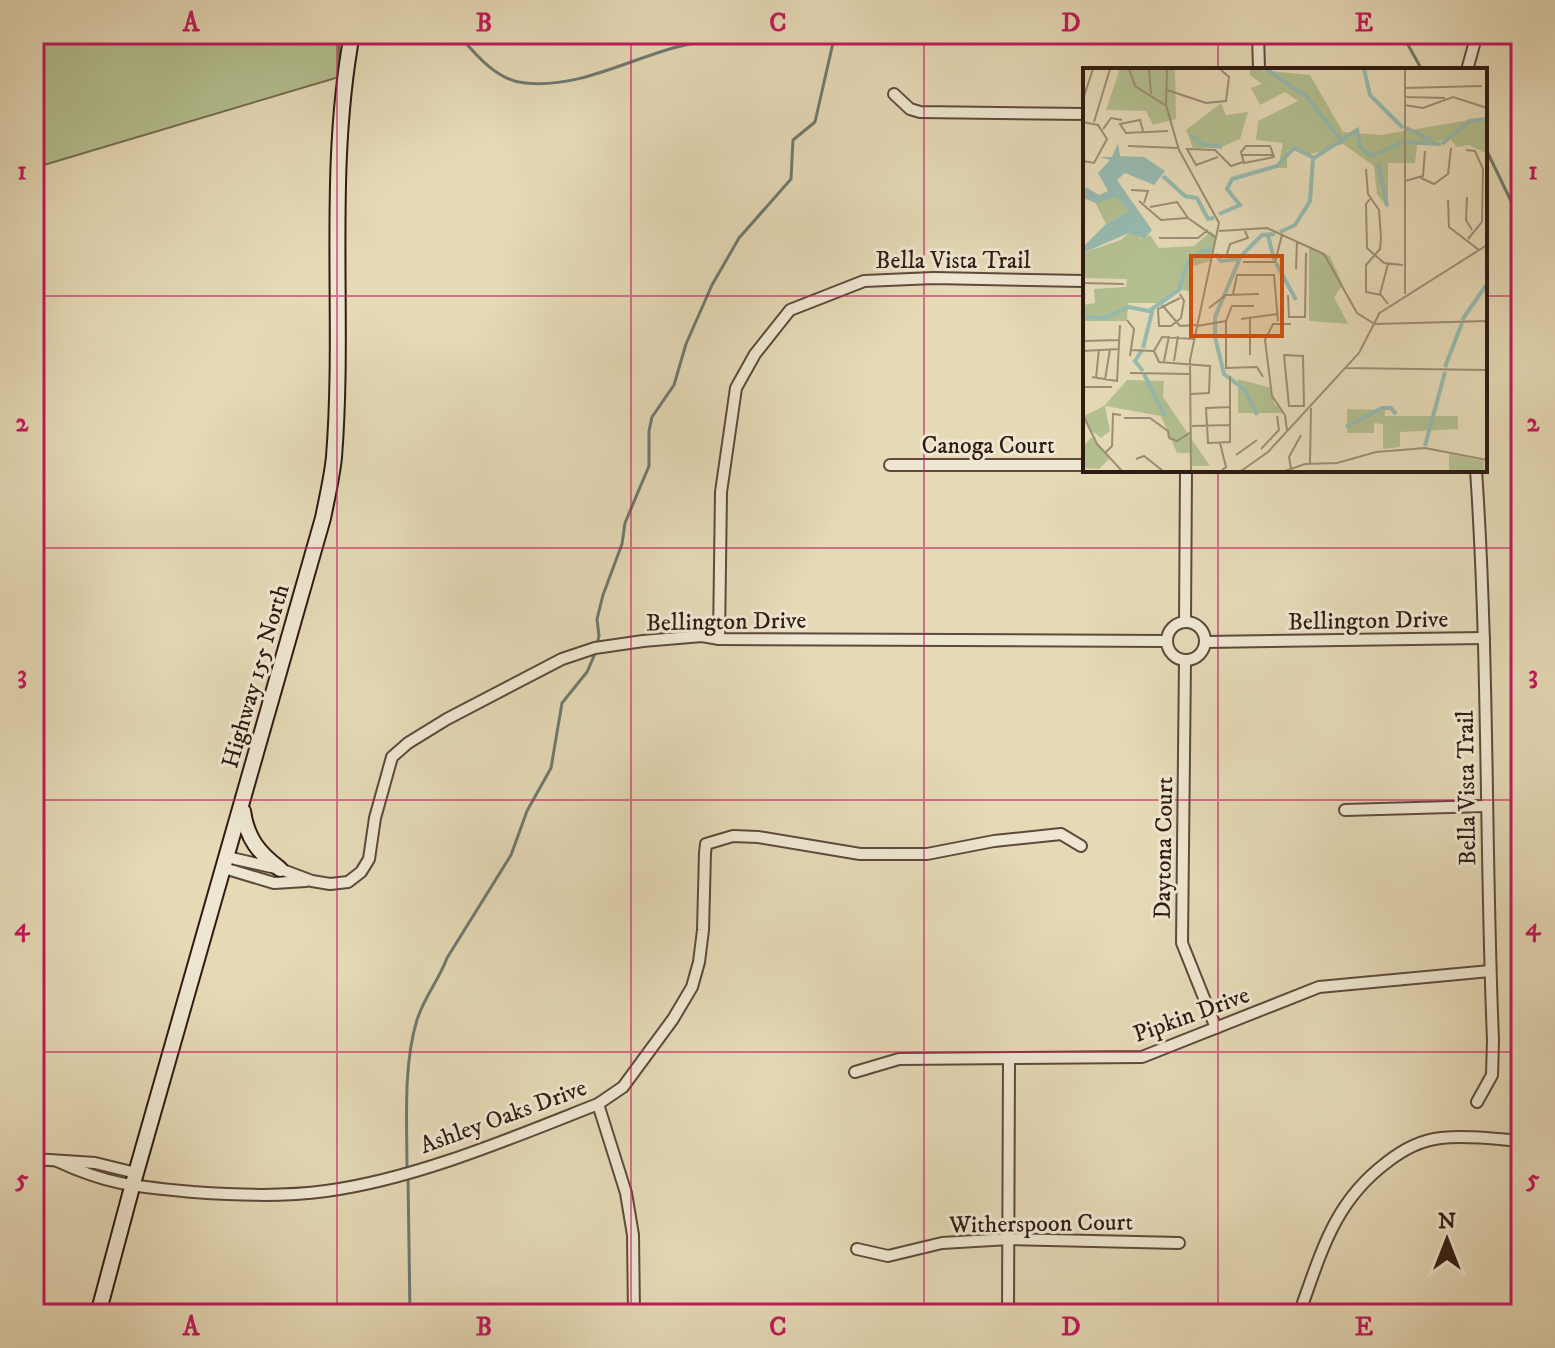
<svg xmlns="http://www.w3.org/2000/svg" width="1555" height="1348" font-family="'IM FELL DW Pica',serif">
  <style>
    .green { fill: #b3bf8f; stroke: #726d51; stroke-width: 2 }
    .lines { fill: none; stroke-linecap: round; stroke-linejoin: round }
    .stream { stroke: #6d7a71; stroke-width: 3 }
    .minor-casing { stroke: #5d4a3c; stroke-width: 14 }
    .secondary-casing { stroke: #301b13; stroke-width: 18 }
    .minor { stroke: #eee6d0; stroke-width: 10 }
    .secondary { stroke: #eee6d0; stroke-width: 14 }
    .grid { fill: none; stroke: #c2185b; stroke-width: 2; stroke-opacity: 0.55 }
    .labels { text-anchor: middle; stroke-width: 6; stroke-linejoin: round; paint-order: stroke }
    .street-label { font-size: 24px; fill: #301b13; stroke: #eee6d0 }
    .inset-river { fill: none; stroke: #96bab0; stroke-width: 4 }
    .inset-road { fill: none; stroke: #9d8d75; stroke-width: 2 }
    .view { fill: #cc500d; fill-opacity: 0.15; stroke: #cc500d; stroke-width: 4 }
    .inset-edge { fill: none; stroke: #301b13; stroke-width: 4 }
    .neatline { fill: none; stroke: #c2185b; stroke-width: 3 }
    .grid-label { font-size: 26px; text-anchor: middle; font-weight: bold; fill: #c2185b }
  </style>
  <rect width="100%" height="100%" fill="#e5d9b6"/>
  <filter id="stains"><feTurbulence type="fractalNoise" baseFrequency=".0025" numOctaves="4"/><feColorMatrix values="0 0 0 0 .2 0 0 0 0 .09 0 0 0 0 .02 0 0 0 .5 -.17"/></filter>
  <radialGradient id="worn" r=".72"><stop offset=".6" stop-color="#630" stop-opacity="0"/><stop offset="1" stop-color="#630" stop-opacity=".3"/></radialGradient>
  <path class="green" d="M34 34H339V77L37 167 34 300Z"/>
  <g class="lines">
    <g class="stream">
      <path d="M458 34C475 54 497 81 525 83 581 89 632 57 685 45 731 34 780 52 824 34"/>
      <path d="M1402 34 1422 70"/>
      <path d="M34 53 49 34"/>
      <path d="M1485 147 1521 222"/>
      <path d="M407 1170C407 1123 403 1065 417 1020 424 997 439 980 447 958L511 855 527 811 551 768 562 703 587 672 594 656 599 636 597 619 603 595 622 544 625 523 649 466V431L652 417 674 385 686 344 712 285 739 238 791 179 793 140 815 122 835 34"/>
      <path d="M408 1178 410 1314"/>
    </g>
    <g class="minor-casing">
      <g id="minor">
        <path d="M1258 34 1259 70"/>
        <path d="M1467 70 1477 34"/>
        <path d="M894 94 910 109 920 112 1085 114"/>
        <path d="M890 465H1085"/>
        <path d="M1476 470C1489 660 1485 850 1493 1040L1492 1075 1477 1102"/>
        <circle cx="1186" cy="641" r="19"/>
        <path d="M1185 622 1186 470"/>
        <path d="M719 639 721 492 736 388 755 354 790 310 864 281 934 278 1085 281"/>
        <path d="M1205 642 1484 638"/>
        <path d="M1185 661 1182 943 1216 1028"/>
        <path d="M1345 810 1486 806"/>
        <path d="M227 857 280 869 312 881 330 884 348 882 361 872 369 859 375 818 392 757 408 743 447 719 562 659 595 648 643 641 702 636 719 639 1166 641"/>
        <path d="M224 868 274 883 306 881"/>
        <path d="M855 1072 899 1059 1142 1057 1319 987 1490 971"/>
        <path d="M598 1104 626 1193 633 1235 634 1314"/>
        <path d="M34 1159 95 1163 136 1173"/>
        <path d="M57 1161C108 1185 138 1187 193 1192 237 1195 282 1197 326 1191 416 1179 514 1137 598 1104L623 1087 673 1019 692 987 699 962 703 930 705 853 706 844 733 836 758 837 860 854H927L994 841 1061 834 1081 846"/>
        <path d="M857 1249 888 1256 942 1243 1009 1239 1179 1243"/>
        <path d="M1008 1314 1009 1060"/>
        <path d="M1299 1314C1321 1254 1333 1203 1386 1163 1401 1151 1421 1140 1441 1138 1467 1135 1495 1139 1521 1141"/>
      </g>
    </g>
    <g class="secondary-casing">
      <g id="secondary">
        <path d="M243 811C247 839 259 853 280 869"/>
        <path d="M98 1314 132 1187 323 518C327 498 332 477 334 457 345 316 326 174 352 34"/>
      </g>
    </g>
    <use href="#minor" class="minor"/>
    <use href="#secondary" class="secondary"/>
  </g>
  <path class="grid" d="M337 34V1314M631 34V1314M924 34V1314M1218 34V70M34 296H1085M1485 296H1521M1218 470V1314M34 548H1521M34 800H1521M34 1052H1521"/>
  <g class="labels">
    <g class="street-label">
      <text x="953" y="268">Bella Vista Trail</text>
      <text x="988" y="453">Canoga Court</text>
      <text transform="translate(1368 620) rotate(-1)" y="8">Bellington Drive</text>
      <text transform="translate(726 621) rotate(-1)" y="8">Bellington Drive</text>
      <text transform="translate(255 676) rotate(-74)" y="8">Highway 155 North</text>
      <text transform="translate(1466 788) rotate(-91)" y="8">Bella Vista Trail</text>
      <text transform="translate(1163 848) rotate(-89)" y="8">Daytona Court</text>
      <text transform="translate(1191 1014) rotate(-20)" y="8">Pipkin Drive</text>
      <text transform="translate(503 1116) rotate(-20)" y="8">Ashley Oaks Drive</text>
      <text transform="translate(1041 1223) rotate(-1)" y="8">Witherspoon Court</text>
    </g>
  </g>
  <g transform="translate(1083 68)">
    <rect width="404" height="404" fill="#e5d9b6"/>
    <path d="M37 1H92L93 51 70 57 63 43 23 42ZM167 1 227 7 260 64 298 67 404 49V86L386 77 374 79 367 71 334 77 332 95H305V140L294 126 291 98 260 76 225 87 212 80 204 83V100H195L200 75 173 72 175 53 215 33 202 24 177 37 168 20 179 16 167 7ZM138 35 143 47 165 44 157 71 136 80H110L103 62ZM33 128 46 143 23 156 12 134ZM48 163 58 171 67 167 76 180 111 178 128 163 134 169 128 193 110 198 109 224 99 222 78 235H45L44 253H0V237L12 235 11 221 43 219 44 211 0 210V185L38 172ZM226 178 247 188 260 217 251 229 265 256 226 253ZM155 311 188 320 191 335 201 345H155ZM44 312 81 313 80 329 127 398H108L109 385H94L78 348 22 338 27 363 18 370 6 361 1 348 21 338ZM264 341 302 342V348H375V361L317 364V379L300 381V356L291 355V365H264ZM9 369 26 391 16 401 0 400V378ZM366 386 401 393V403H366Z" fill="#b3bf8f"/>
    <path d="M35 75 37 88 61 89 82 103 71 117 42 105 34 112 69 162 61 171 46 165 0 185V179L23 156 46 143 33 129 13 135 0 130 3 119 16 127 25 123 15 105 27 92 17 89H29Z" fill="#96bab0"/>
    <path class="inset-river" d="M183 1 223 28 257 71M281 1 287 27 320 60M323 60 348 72M108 67 119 76 139 79M359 76 387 53 404 51M231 90 274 62 277 79 288 88 320 74 358 76M295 95 304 138M80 108 102 128 114 130 125 151 131 150M136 146 157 137 144 121 149 111 194 98 211 80 231 90M197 164 212 157 227 133 230 91M185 167 191 192M132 186 138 193 155 191 179 167 192 166M157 190 132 249V269L141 306 162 322 174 347M193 195 213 232M0 249 22 250 46 239 66 243 96 222 104 196 119 183 129 182M379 252 404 216M60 280 70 240M59 282 52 293 60 303M362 299 379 255M61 306 82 348M263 359 299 340H308L313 346M342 378 362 304"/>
    <path class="inset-road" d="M46 1 52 18 82 37M66 1 68 26M84 1 83 37 96 82 136 155 107 292 108 403M322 1V226M321 20 399 18M84 22 123 35 143 33 146 9 137 1M321 29 362 30M0 31 10 1M321 37 340 40 370 29 404 40M0 54 15 57 24 71 11 95 0 93M11 54 27 1M20 61 28 50 39 52M60 63 57 52 37 56 43 65 85 63M45 78 94 80M163 78H187L191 89 161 95 158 84ZM383 82 392 83 400 101 399 154 385 171M158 87H191M135 89 113 97 104 81 132 82 148 98 160 94M283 101 285 126 296 142 298 170 297 181 283 197V224L298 227 305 236M338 110 351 116 365 106 368 80M322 113 340 108 342 83M48 122 65 123 61 135M384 129 383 152 389 162M287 131 283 136 284 180 301 195 320 197M365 132 366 159 396 182M56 133 78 152 104 150M67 139 94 134 105 150 132 169M136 163 184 160 241 186 274 245 290 255M76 170H115L125 162M144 186 147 176 165 170 162 163M160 194H192L199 167M213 201 214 174M0 215 41 216M150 226 154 207H191L195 253M297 226 305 196M205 227 206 249H222L223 185M97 230 75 241 76 258H88L98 250 101 233 97 226M79 237 97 258 115 257M126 240 143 227 176 226M295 246 404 177M158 251 195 246M167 251V287M44 252 51 261 47 288M143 253V300L174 299 180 309M292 256 404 253M114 258 143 253 149 238H171M0 273 36 272M47 282 71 283M0 283 36 281M71 283 76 294 127 298 126 325 108 326M71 283 79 269 112 271M201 287 220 288 221 338H206ZM81 293 86 268M91 293 95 268M263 300 404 302M47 305 106 306M9 309 34 313 37 257M13 310 16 281M22 312 27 281M0 319H29M147 339 123 340 125 375 147 374V308M0 347 14 376 39 403M41 350H67L85 363 86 370M109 358 147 357M204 362 202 347 189 328 182 272 190 256H208M86 370 94 373 108 364M137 375 143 399 138 403M178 381 196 362 194 348M22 385 29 378 30 346 38 347M153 387 174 372M53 391 61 388 80 403M227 395 228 340M208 401 206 389 218 367M158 403 185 384 276 285 297 244M202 403 222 396 254 395 293 384 342 380 404 392"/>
    <path class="view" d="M108 188H199V268H108Z"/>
    <rect width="404" height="404" class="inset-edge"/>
  </g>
  <rect width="1555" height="1348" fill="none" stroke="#e5d9b6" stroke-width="88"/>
  <g transform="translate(1447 1240)" stroke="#eee6d0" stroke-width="6" paint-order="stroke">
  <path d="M0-6L14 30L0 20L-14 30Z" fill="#301b13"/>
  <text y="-12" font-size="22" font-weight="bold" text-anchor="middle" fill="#301b13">N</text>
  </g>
  <rect x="44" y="44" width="1467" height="1260" class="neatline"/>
  <g class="grid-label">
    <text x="191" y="31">A</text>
    <text x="484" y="31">B</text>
    <text x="778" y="31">C</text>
    <text x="1071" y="31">D</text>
    <text x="1364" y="31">E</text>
    <text x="22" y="179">1</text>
    <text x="1533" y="179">1</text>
    <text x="22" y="431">2</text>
    <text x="1533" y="431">2</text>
    <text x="22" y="683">3</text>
    <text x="1533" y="683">3</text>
    <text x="22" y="935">4</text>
    <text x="1533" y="935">4</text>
    <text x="22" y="1187">5</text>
    <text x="1533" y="1187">5</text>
    <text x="191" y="1335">A</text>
    <text x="484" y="1335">B</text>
    <text x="778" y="1335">C</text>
    <text x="1071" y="1335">D</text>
    <text x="1364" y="1335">E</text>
  </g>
  <rect width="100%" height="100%" filter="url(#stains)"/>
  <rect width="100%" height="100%" fill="url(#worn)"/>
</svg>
